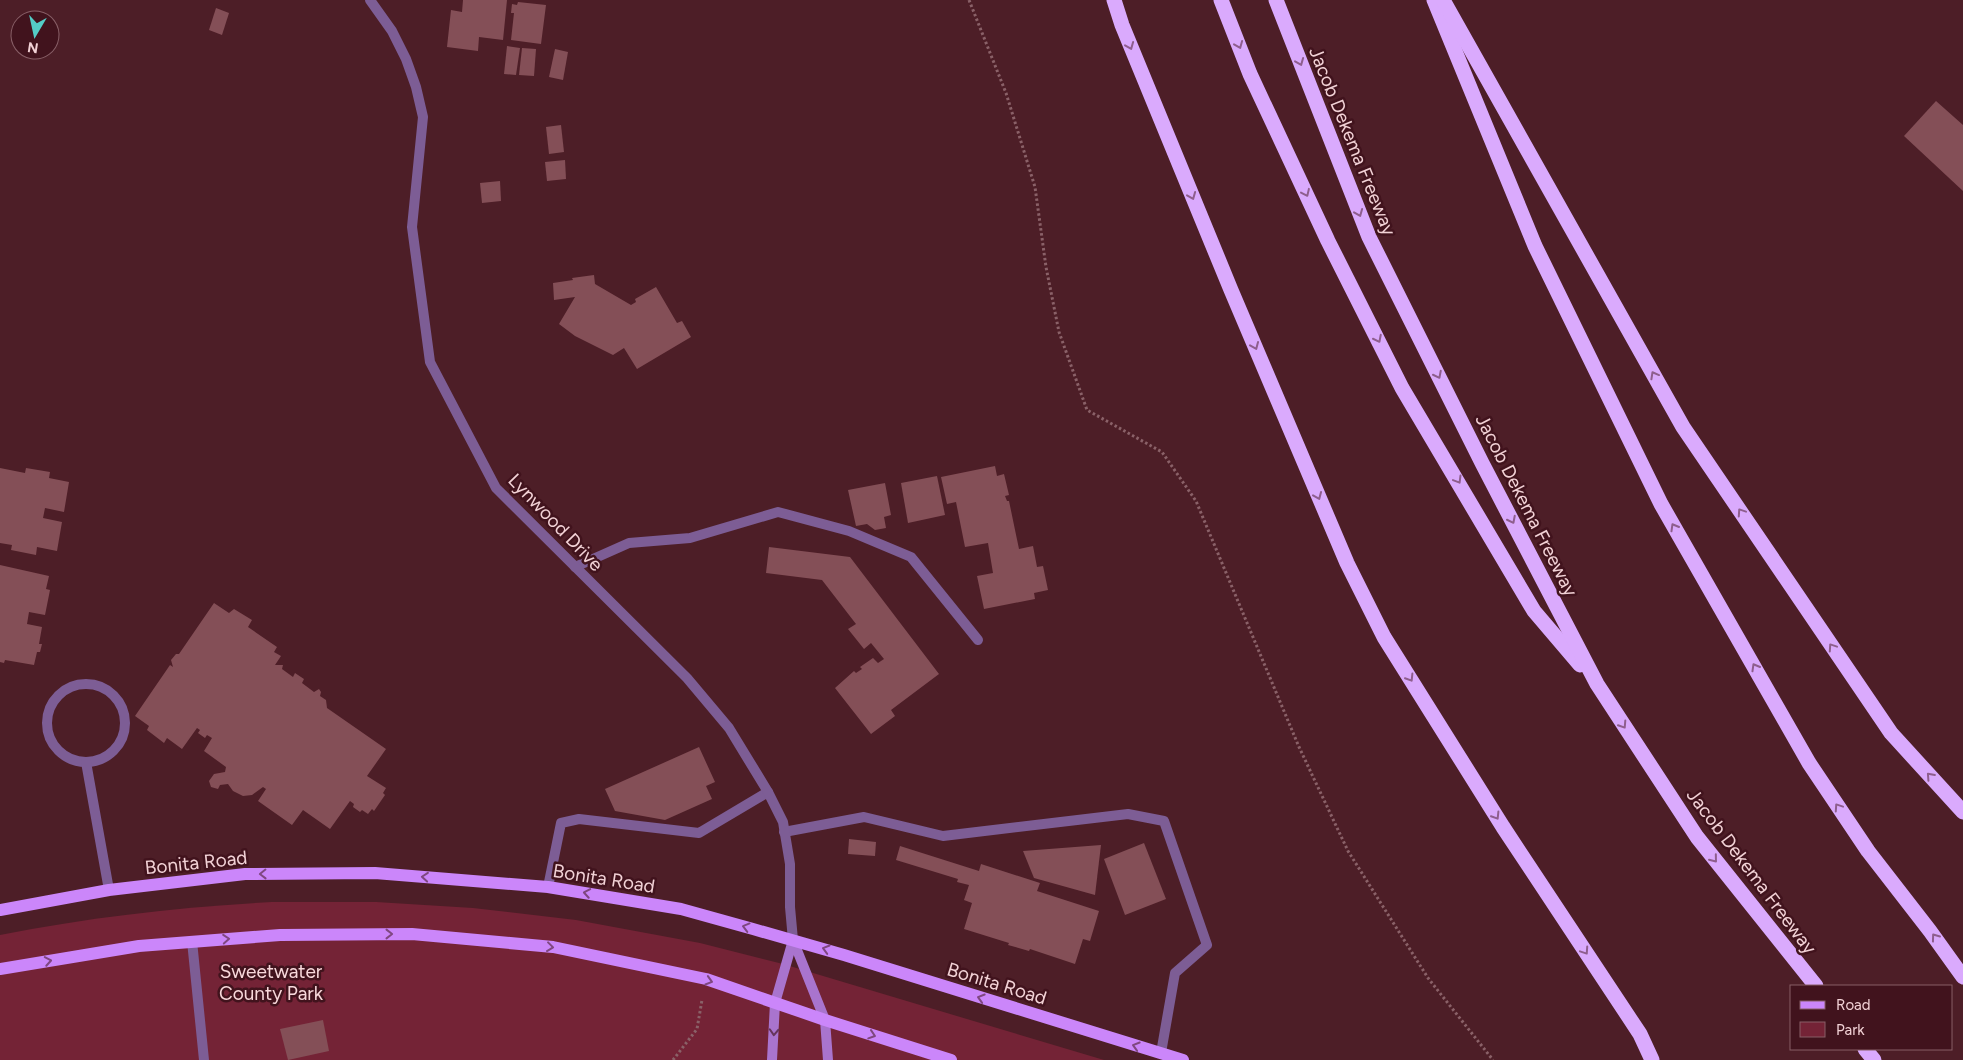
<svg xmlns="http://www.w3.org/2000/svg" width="1963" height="1060" font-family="Figtree,sans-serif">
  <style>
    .green { fill: #742336 }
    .building { fill: #844f57 }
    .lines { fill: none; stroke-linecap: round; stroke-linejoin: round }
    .path { stroke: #8a6168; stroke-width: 3; stroke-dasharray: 2.5 2.5; stroke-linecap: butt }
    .lane { stroke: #7d5d95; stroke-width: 10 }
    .street { stroke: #7d5d95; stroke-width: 10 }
    .secondary { stroke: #a974ce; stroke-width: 10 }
    .primary { stroke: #cb86fa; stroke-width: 12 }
    .highway { stroke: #daaafd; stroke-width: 15 }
    .oneway { stroke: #8e5e8d }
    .oneway2 { stroke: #7f4780 }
    .oneway3 { stroke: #65355b }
    .labels { text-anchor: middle; stroke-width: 5; stroke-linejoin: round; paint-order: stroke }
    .street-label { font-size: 19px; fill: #f2d2d6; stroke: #41131d }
    .park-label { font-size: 19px; fill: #f8d8db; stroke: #41131d }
  </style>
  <rect width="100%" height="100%" fill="#4d1e27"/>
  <path class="green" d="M272 902H376L473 908 576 920 700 943 783 964 1104 1060H0V935C90 917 181 907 272 902Z"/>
  <g class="building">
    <path d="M463 0H507L503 40 479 37 478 51 447 47 451 10 462 12Z"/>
    <path d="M518 2 546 5 541 44 511 40 514 13H511L512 4 517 5Z"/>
    <path d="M216 8 229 13 222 35 209 30Z"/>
    <path d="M507 46 520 48 516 75 504 74Z"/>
    <path d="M522 48 536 49 534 76 519 75Z"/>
    <path d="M555 49 568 52 563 80 549 77Z"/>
    <path d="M1936 101 1963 125V191L1904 136Z"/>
    <path d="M561 125 564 152 549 154 546 127Z"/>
    <path d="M565 160 566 179 547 181 545 162Z"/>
    <path d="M500 181 501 201 482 203 480 183Z"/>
    <path d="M594 275 595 284 631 305 636 302 635 299 656 287 677 323 682 321 691 337 637 369 624 348 613 355 575 336 559 324 575 297 554 300 553 283 573 280 572 278Z"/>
    <path d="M995 466 997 476 1004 474 1009 495 1005 496 1007 501H1009L1019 549 1033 546 1037 567 1043 566 1048 590 1034 593 1035 599 984 609 977 576 993 573 988 543 965 547 956 502 947 504 941 477Z"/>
    <path d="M0 468 25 473 26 468 50 472 49 478 69 482 64 512 45 508 43 518 62 522 57 551 37 547 36 555 11 550 12 545 0 543Z"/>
    <path d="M937 476 945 515 908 523 901 483Z"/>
    <path d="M885 483 891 515 884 517 886 528 875 530 867 524 856 526 848 490Z"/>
    <path d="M769 547 850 557 939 674 891 710 895 716 871 734 835 688 854 671 856 673 862 669 860 667 873 658 878 663 884 659 871 643 864 649 848 629 856 624 822 580 766 573Z"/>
    <path d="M0 565 49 576 46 589 50 590 45 615 29 612 27 624 42 627 39 644H42L40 652H37L34 665 5 660 4 663 0 662Z"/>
    <path d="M214 603 229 613 234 609 252 620 248 627 277 647 274 652 281 656 275 665H283L282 669 293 677 295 673 304 679 302 683 314 692 319 689 321 692 320 696 326 700 327 708 386 749 367 776 386 788 383 793 385 795 374 811 372 809 368 814 362 810 360 812 353 807 354 804 350 801 330 829 303 810 292 825 258 801 266 789 263 787 252 795 243 796 233 791 228 784 220 785 218 789 211 787 209 781 214 774 225 772 226 767 204 751 212 738 207 735 205 738 198 733 200 730 197 728 182 749 167 738 164 743 147 730 149 726 135 716 170 665 173 667 171 660 176 654H179Z"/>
    <path d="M699 747 715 782 706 786 712 799 665 820 615 811 605 789Z"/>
    <path d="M849 839 876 842 875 856 848 854Z"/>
    <path d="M1144 843 1166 899 1125 915 1104 859Z"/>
    <path d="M1101 845 1095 895 1034 878 1023 851Z"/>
    <path d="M900 846 979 871 981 864 1040 883 1037 891 1099 911 1090 941 1083 939 1075 964 1030 949 1029 951 1008 945 1009 943 964 929 972 903 964 900 969 885 957 882 958 879 896 860Z"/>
    <path d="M323 1020 329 1051 288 1060 280 1029Z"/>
  </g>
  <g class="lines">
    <g class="path">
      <path d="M969 0 1006 93 1035 187 1046 267 1059 332 1087 410 1162 452 1196 501 1299 747 1348 851 1428 978 1493 1060"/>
      <path d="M673 1060 697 1029 702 1000"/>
    </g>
    <g class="lane">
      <path d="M575 567 629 543 690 538 778 512 849 531 911 557 978 640"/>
      <circle cx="86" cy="723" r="39"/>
      <path d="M86 762 109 890"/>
      <path d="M784 832 864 817 943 836 1128 814 1164 821 1207 945 1175 973 1161 1053"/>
      <path d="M548 887 561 823 579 819 699 833 768 792"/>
      <path d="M192 941 204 1060"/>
    </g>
    <path class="street" d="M370 0 392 31 406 59 416 87 423 117 412 227 430 362 496 488 687 678 729 728 768 792 783 822 790 864V907L793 940"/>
    <g class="secondary">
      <path d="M793 940 825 1020 828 1060"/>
      <path d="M772 1060 775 1003 793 940"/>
    </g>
    <g class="primary">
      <path d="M0 910 109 890 245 874 375 873 548 887 681 909 753 929 844 955 1183 1060"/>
      <path d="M0 969 139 946 280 935 412 934 553 947 706 979 825 1020 951 1060"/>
    </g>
    <g class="highway">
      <path d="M1114 0 1122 25 1231 290 1347 563 1384 637 1503 827 1640 1034 1652 1060"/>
      <path d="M1221 0 1250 74 1328 241 1402 388 1534 611 1580 665"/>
      <path d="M1276 0 1369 237 1482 463 1597 684 1697 837 1816 986"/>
      <path d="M1434 0 1535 246 1661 504 1809 763 1868 851 1930 931 1963 977"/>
      <path d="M1443 0 1683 427 1891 733 1963 812"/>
      <path d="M1865 1049 1874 1060"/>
    </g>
  </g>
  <defs><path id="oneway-chevron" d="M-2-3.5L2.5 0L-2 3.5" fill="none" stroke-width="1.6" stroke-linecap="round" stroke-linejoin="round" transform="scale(1.25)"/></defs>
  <g class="oneway">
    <use href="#oneway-chevron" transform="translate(1239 45) rotate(68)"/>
    <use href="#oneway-chevron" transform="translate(1130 46) rotate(68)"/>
    <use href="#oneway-chevron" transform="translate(1300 62) rotate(68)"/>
    <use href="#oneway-chevron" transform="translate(1306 193) rotate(65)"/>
    <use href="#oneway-chevron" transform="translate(1192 196) rotate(68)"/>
    <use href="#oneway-chevron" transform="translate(1359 213) rotate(68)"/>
    <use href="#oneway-chevron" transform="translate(1378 339) rotate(63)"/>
    <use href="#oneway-chevron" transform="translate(1255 346) rotate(67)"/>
    <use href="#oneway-chevron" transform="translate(1438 375) rotate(63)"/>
    <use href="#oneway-chevron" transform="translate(1654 375) rotate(-119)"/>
    <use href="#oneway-chevron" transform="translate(1458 480) rotate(59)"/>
    <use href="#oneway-chevron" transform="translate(1318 496) rotate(67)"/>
    <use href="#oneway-chevron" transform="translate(1741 512) rotate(-124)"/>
    <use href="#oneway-chevron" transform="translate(1512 520) rotate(63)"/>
    <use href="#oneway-chevron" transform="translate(1674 527) rotate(-120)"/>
    <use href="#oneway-chevron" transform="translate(1832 647) rotate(-124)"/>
    <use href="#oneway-chevron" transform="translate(1755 667) rotate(-120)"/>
    <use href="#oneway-chevron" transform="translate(1410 678) rotate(58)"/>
    <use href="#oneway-chevron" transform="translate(1623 725) rotate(57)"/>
    <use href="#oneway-chevron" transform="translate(1930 776) rotate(-132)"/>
    <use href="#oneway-chevron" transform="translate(1838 807) rotate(-124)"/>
    <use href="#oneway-chevron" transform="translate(1496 816) rotate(58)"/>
    <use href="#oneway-chevron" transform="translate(1714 859) rotate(51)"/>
    <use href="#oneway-chevron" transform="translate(1935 937) rotate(-126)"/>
    <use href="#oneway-chevron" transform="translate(1585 951) rotate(56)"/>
  </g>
  <g class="oneway2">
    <use href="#oneway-chevron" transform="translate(263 874) rotate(179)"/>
    <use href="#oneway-chevron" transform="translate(425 877) rotate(-175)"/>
    <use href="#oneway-chevron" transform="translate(587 893) rotate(-170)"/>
    <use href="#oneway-chevron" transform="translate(746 927) rotate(-165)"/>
    <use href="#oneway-chevron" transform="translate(389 934)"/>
    <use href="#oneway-chevron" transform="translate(226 939) rotate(-4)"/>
    <use href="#oneway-chevron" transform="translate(550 947) rotate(7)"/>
    <use href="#oneway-chevron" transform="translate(826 949) rotate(-164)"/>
    <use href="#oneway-chevron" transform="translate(48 961) rotate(-10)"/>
    <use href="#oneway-chevron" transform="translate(709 981) rotate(17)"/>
    <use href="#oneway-chevron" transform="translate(981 998) rotate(-163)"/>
    <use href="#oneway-chevron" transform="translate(872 1035) rotate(18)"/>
    <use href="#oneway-chevron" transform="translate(1136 1046) rotate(-163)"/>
  </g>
  <use class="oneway3" href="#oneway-chevron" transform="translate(774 1032) rotate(93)"/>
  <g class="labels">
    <g class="street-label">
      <text transform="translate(1353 141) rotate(68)" y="7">Jacob Dekema Freeway</text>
      <text transform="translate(1527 505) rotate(63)" y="7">Jacob Dekema Freeway</text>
      <text transform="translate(556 522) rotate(46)" y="7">Lynwood Drive</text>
      <text transform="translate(196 862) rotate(-6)" y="7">Bonita Road</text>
      <text transform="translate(1752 871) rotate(53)" y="7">Jacob Dekema Freeway</text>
      <text transform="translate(604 878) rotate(9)" y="7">Bonita Road</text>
      <text transform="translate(997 983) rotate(17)" y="7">Bonita Road</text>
    </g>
    <g class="park-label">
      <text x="271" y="978">Sweetwater<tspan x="271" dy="22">County Park</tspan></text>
    </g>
  </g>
  <rect x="1790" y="985" width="162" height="65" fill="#41131d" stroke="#885f67"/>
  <rect x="1800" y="1001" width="25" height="8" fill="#cb86fa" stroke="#885f67"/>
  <text x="1836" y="1010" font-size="15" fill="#f2d2d6">Road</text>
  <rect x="1800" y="1022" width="25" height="15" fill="#742336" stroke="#885f67"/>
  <text x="1836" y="1035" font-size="15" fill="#f2d2d6">Park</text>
  <g transform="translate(35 35) rotate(189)"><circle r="24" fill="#41131d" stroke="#885f67"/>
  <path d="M0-4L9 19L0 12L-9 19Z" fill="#54cdc7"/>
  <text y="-8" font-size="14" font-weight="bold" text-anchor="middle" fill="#f2d2d6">N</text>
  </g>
</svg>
